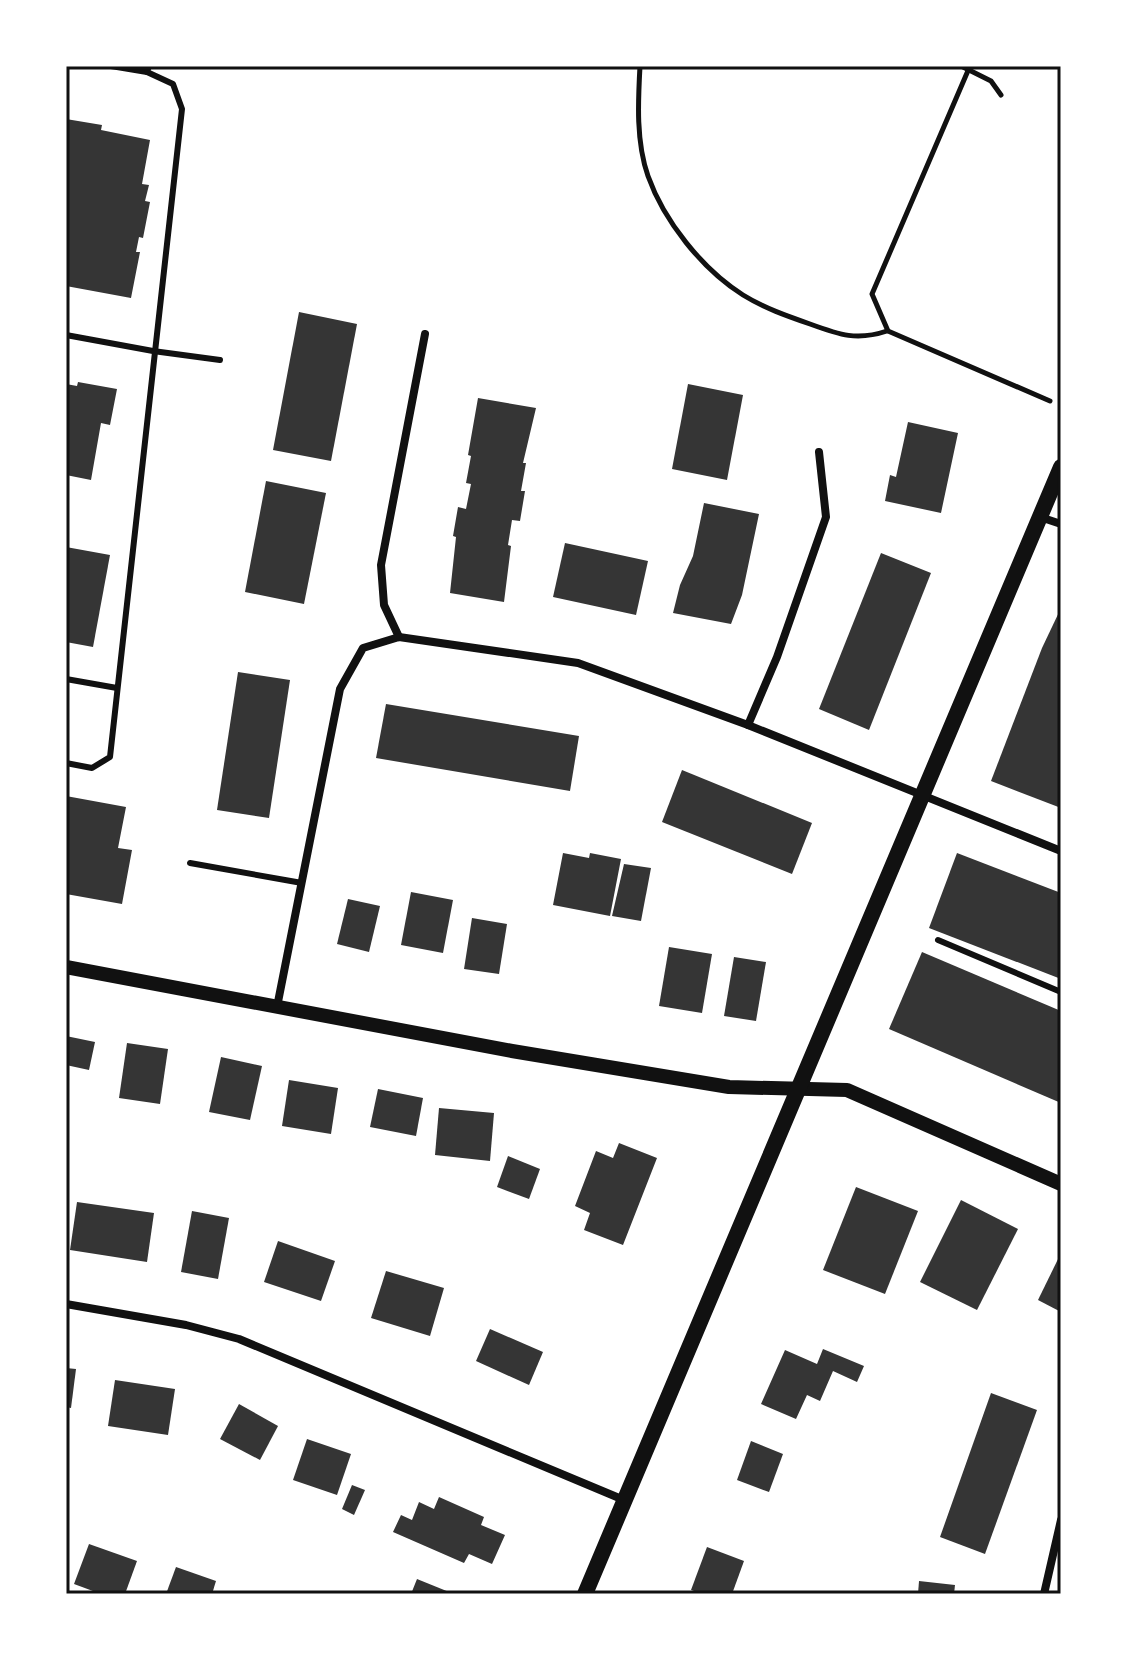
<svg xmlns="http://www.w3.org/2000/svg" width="1127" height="1660" font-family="'Public Sans',sans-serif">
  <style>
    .building { fill: #353535 }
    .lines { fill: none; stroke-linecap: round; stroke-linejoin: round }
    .path { stroke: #111; stroke-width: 5 }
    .service { stroke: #111; stroke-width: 6 }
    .minor { stroke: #111; stroke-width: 8 }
    .tertiary { stroke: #111; stroke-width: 14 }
    .secondary { stroke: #111; stroke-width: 16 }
    .neatline { fill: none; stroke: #111; stroke-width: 3 }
  </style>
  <rect width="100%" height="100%" fill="#fff"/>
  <g class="building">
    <path d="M66 119 102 125 101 130 150 140 142 184 149 185 145 201 150 202 143 238 139 237 136 252H140L131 298 66 286Z"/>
    <path d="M299 312 357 324 331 461 273 450Z"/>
    <path d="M78 382 117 389 110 425 101 423 91 480 66 475V384L77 386Z"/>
    <path d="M688 384 743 395 727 480 672 469Z"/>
    <path d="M478 398 536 408 523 463H526L521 491H525L520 521 512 520 508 545 511 546 504 602 450 593 456 537 453 536 458 507 466 509 471 484 466 483 471 456 468 455Z"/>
    <path d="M908 422 958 433 941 513 885 501 890 475 896 477Z"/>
    <path d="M266 481 326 493 304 604 245 592Z"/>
    <path d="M704 503 759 514 742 595 731 624 673 613 680 585 693 556Z"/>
    <path d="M565 543 648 561 636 615 553 597Z"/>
    <path d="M66 547 110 555 93 647 66 642Z"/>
    <path d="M881 553 931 573 869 730 819 709Z"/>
    <path d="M1061 608V808L991 781 1042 648Z"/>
    <path d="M238 672 290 680 269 818 217 810Z"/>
    <path d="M386 704 579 736 570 791 376 758Z"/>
    <path d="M682 770 812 823 792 874 662 822Z"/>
    <path d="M66 796 126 807 118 848 132 850 122 904 66 894Z"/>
    <path d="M563 853 589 858 590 853 621 859 610 916 553 905Z"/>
    <path d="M957 853 1061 893V979L929 928Z"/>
    <path d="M624 864 651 868 641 921 612 916Z"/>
    <path d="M411 892 453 900 443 953 401 945Z"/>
    <path d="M348 899 380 906 369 952 337 944Z"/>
    <path d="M472 918 507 924 499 974 464 969Z"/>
    <path d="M669 947 712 954 702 1013 659 1006Z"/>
    <path d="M922 952 1061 1011V1103L889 1029Z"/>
    <path d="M734 957 766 962 756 1021 724 1016Z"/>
    <path d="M66 1036 95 1042 89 1070 66 1065Z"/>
    <path d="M127 1043 168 1049 160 1104 119 1098Z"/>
    <path d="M221 1057 262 1066 250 1120 209 1112Z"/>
    <path d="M289 1080 338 1088 331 1134 282 1126Z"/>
    <path d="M378 1089 423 1098 416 1136 370 1127Z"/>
    <path d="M439 1108 494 1113 490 1161 435 1155Z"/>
    <path d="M619 1143 657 1158 623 1245 584 1230 590 1213 575 1206 596 1151 613 1158Z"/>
    <path d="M508 1156 540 1169 529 1199 497 1187Z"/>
    <path d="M856 1187 918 1211 885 1294 823 1270Z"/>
    <path d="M961 1200 1018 1229 977 1310 920 1282Z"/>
    <path d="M77 1202 154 1213 147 1262 70 1250Z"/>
    <path d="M192 1211 229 1218 218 1279 181 1272Z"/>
    <path d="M278 1241 335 1261 321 1301 264 1282Z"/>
    <path d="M1061 1253V1312L1038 1300Z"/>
    <path d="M386 1271 444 1288 430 1336 371 1318Z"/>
    <path d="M490 1329 543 1352 529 1385 476 1361Z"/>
    <path d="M823 1349 864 1366 857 1382 833 1371 820 1401 807 1395 796 1419 761 1404 785 1350 817 1364Z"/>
    <path d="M66 1368 76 1369 71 1408 66 1407Z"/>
    <path d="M115 1380 175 1389 168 1435 108 1426Z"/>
    <path d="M991 1393 1037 1410 985 1554 940 1537Z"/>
    <path d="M239 1404 278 1426 260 1460 220 1439Z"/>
    <path d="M307 1439 351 1454 337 1495 293 1480Z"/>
    <path d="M751 1441 783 1454 769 1492 737 1480Z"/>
    <path d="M352 1485 365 1490 354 1515 342 1509Z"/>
    <path d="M439 1497 484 1517 481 1525 505 1535 492 1564 469 1554 464 1563 393 1532 401 1515 412 1520 419 1502 434 1509Z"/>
    <path d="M89 1544 137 1561 125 1594H101L74 1584Z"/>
    <path d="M707 1547 744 1561 732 1594H703L691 1590Z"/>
    <path d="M176 1567 216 1581 212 1594H166Z"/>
    <path d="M417 1579 454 1594H411Z"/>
    <path d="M919 1581 955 1585 954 1594H918Z"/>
  </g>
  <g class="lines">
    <g class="path">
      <path d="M640 66C638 102 636 142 648 176 664 221 702 269 743 295 764 308 787 316 810 324 840 335 857 341 887 331"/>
      <path d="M961 66 991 81 1001 95"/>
      <path d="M970 66 872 294 888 331 1050 401"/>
    </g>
    <g class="service">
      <path d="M111 66 147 72"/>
      <path d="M66 335 153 351 220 360"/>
      <path d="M66 679 117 688"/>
      <path d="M66 763 92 768 110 757 182 109 173 84 147 72 149 66"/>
      <path d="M190 863 302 883"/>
      <path d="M938 940 1061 992"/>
    </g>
    <g class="minor">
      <path d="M1040 517 1061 524"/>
      <path d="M399 637 384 605 381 565 425 334"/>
      <path d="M748 725 777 657 826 517 819 452"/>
      <path d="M277 1007 340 689 363 648 399 637 578 663 748 725 1061 851"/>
      <path d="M66 1304 186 1325 239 1339 624 1500"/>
      <path d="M1044 1594 1061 1520"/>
    </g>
    <path class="tertiary" d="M66 967 512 1051 729 1087 847 1090 1061 1184"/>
    <path class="secondary" d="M585 1594 1061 467"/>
  </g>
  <rect width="1127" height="1660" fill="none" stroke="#ffffff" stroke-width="136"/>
  <rect x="68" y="68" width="991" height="1524" class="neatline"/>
</svg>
